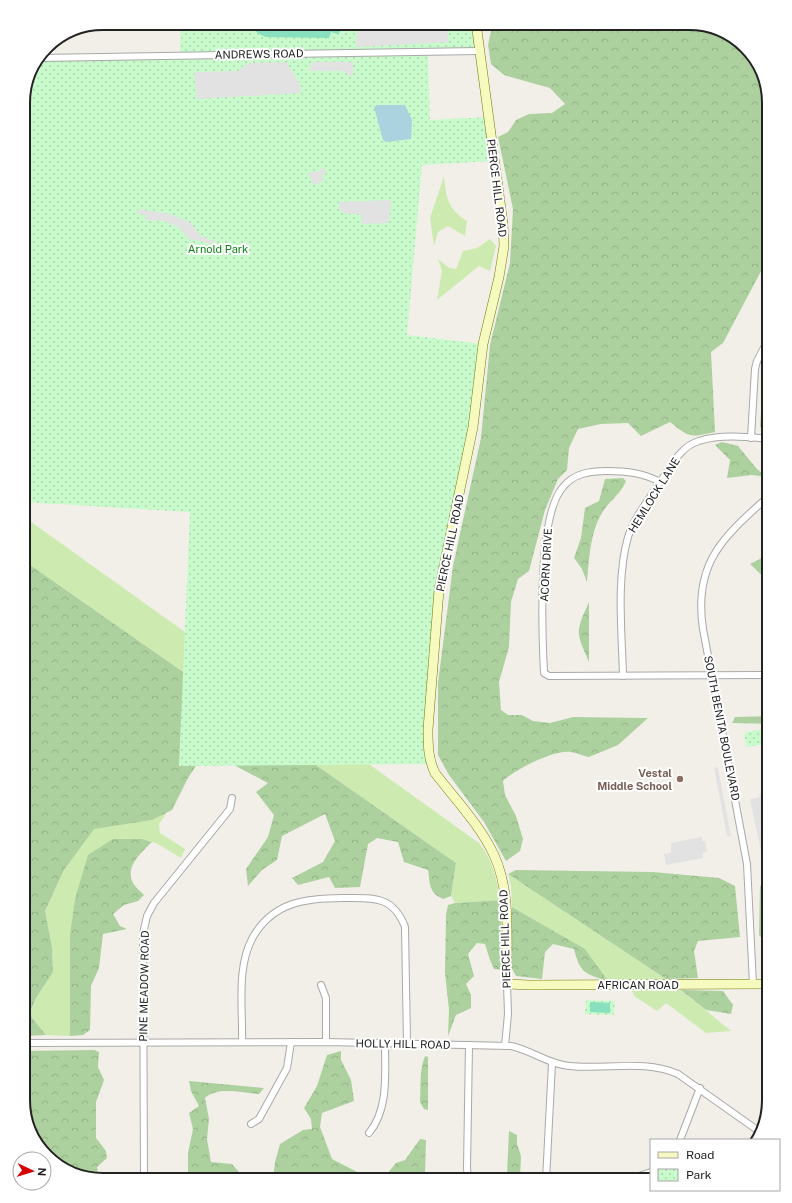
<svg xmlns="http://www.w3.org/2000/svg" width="792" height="1203" font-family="'Public Sans',sans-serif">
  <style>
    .grass { fill: #cdebb0 }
    .forest { fill: url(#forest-crowns) }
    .park { fill: url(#park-dots) }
    .pitch { fill: #88e0be }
    .parking { fill: #e2e2e2 }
    .water { fill: #aad3df }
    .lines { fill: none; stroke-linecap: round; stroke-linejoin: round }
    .street-casing { stroke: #a9a9a9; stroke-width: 8 }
    .secondary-casing { stroke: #707d05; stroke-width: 10 }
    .street { stroke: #fff; stroke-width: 6 }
    .secondary { stroke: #f7fabf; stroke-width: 9 }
    .education-dot { fill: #8d6e63; stroke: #fff; stroke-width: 1.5 }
    .labels { text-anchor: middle; stroke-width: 4; stroke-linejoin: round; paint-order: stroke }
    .street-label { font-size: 11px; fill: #222; stroke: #fff }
    .park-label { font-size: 11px; fill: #0c8416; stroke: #fff }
    .education-label { font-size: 11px; font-weight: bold; fill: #785e54; stroke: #fff; text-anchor: end }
    .rim { fill: none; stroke: #222; stroke-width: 2 }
  </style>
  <defs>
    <pattern id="forest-crowns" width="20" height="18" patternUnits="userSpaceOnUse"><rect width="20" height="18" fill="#add19e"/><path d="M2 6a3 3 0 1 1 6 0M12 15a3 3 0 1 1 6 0" fill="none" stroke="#95b388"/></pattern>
    <pattern id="park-dots" width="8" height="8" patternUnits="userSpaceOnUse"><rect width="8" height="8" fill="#c8facc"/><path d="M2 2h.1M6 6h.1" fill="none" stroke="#acd6af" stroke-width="1.8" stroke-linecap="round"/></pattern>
  </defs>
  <rect width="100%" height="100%" fill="#f2efe9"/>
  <g class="grass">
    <path d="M444 176C446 198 448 209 467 221L465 236 448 226 438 232 434 246 430 218Z"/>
    <path d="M490 239 496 246 490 271 479 266 437 300 442 271 438 259 449 268 456 269 463 251 477 248Z"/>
    <path d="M23 516 479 843C493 859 496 880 501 900L455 903 451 896 456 863 23 560Z"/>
    <path d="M167 812 159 824 160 833 185 849 181 858 156 843 142 839 71 990 70 1036 46 1035 29 1014 36 998 53 972 52 947 45 911 64 870 94 828 152 820Z"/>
    <path d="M508 874 666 979 608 981 584 949 512 907 511 886Z"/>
    <path d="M632 990H681L731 1031 706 1033 666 1003 657 1011 634 996Z"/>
  </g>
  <g class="forest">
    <path d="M522 23H694L729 34 758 63 769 103V256L723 343 711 352 715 432C690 437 691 439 670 422L641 436 628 423 601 424 578 429 569 448 567 470 558 479 545 510 529 571 518 579 511 602 509 647 499 682 501 710 508 715H522L533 721 550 723 573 717 648 718 618 745 589 757C583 756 577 753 571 752 555 749 514 770 503 781L505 795 516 816 523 839 520 851 506 861 484 822 449 775 438 755V683L453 566 481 438 490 345 510 263 513 209 498 137 508 132 516 120 529 114 552 113 565 104 550 88 504 75 491 64 488 45 492 26Z"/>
    <path d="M769 397V429L760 427 762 398Z"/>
    <path d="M722 442 738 446 757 469 767 477 752 475 727 478 730 460 715 445Z"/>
    <path d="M623 478 626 481C621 494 609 501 602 513 590 532 589 561 587 582L582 569 574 558 581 538 585 508 599 501 605 479Z"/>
    <path d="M769 554V580L768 581 750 564Z"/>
    <path d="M23 560 456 863 451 896 443 899C429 893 430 884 428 870L404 862 398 842 377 838 368 844 360 887 335 888 329 877 298 885 292 878 323 862 335 841 325 814 282 836 277 860 262 870 248 886 246 869 268 837 274 815 256 792 268 783 215 755 201 758 188 778 172 810 152 820 94 829 64 870 45 911 52 947 53 972 36 998 29 1014 46 1035 23 1036Z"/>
    <path d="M589 602V662C576 632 575 633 589 602Z"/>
    <path d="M769 716V724L732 723 735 717Z"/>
    <path d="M113 839H142L152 842C142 852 126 865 132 881 134 886 140 891 144 895L138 901 124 905 113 914 120 926 127 929 103 934 99 968 91 986 90 1030 83 1035 70 1036V935L75 899 88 855Z"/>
    <path d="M516 870 653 872 719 878 735 886 740 937 698 941 694 951 698 978 666 979 508 874Z"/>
    <path d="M769 881V946L759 935 760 886Z"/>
    <path d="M501 900 502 970 494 969 490 960 485 944 477 943 468 954 474 976 466 984 471 995V1008L456 1015 448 1036 449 1010 445 973 446 915 448 905 455 903Z"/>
    <path d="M512 907 585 949 608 981C585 974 580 973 574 949L553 944 545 952 542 979 516 976 511 967Z"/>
    <path d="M681 990 723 991 733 1005 731 1014 706 1010Z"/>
    <path d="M94 1050 99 1052 98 1067 104 1080 96 1102V1138L106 1151 107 1158 97 1167 99 1180 63 1169 34 1140 23 1100V1051Z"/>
    <path d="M341 1051V1060L351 1080 354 1101 322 1113 320 1127 332 1159 365 1176 379 1180H273L275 1162 280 1144 303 1130 312 1129 311 1119 304 1108 317 1086 327 1055Z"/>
    <path d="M425 1056 428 1057V1110L424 1109 420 1102C421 1086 419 1072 425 1056Z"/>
    <path d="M189 1081 264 1088 259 1094C242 1093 218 1086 205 1098L209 1119 207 1139 211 1162 232 1164 246 1180H186L188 1172V1153L193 1129 189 1113 199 1106 191 1091Z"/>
    <path d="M509 1131 517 1135V1144L521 1156 520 1180H503L507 1173Z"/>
    <path d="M420 1139 426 1140 425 1174 429 1180H382L396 1163 405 1160Z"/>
  </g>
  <g class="park">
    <path d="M181 23H409L410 26 476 25 479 51 428 52 430 120 488 117 494 161 422 165 407 335 483 344 443 570 433 651 431 764 179 766 190 512 23 502V98L29 72 39 58 180 55Z"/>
    <path d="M769 728V743L747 747 744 736 746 732Z"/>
    <path d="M586 1000 615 1001 614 1015 585 1014Z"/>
  </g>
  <g class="pitch">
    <path d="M251 23H344V27L338 34 331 32 329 38 266 37C259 35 252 30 251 23Z"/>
    <path d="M590 1002 610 1003V1013L590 1012Z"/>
  </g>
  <g class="parking">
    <path d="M365 23H403V28H447L449 42 356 47 357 32 364 28Z"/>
    <path d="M286 62 300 84 301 93 197 99 194 72 238 71 249 63Z"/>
    <path d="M313 62H353V75L349 76 343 71H308Z"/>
    <path d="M323 167 327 173 322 175 324 180 314 186 308 173 319 171Z"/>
    <path d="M391 200 389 223 362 224 361 214H345L344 211H339V202Z"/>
    <path d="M138 209 169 214 190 222 201 236 214 241 213 244 189 239 177 226 163 221 145 220 146 215 137 214Z"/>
    <path d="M714 767 718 768 731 837 727 836Z"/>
    <path d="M769 791V865L764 866 750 799 760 797 759 794Z"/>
    <path d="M702 837V841H705L707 852 702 853 703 858 666 865 664 854 671 853V843Z"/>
  </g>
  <path class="water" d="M377 105H405L412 120 411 139 386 142 383 140 374 107Z"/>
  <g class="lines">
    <g class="street-casing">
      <g id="street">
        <path d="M39 58 479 51"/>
        <path d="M751 438 755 369 757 361 769 338"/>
        <path d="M660 482C643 473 627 471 607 471 591 471 574 473 563 487 537 517 542 632 544 673L549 676 769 675"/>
        <path d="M623 676C622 633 616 579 628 537 634 517 651 497 662 479 672 465 681 446 699 441 721 434 747 437 769 439"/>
        <path d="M753 984 747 864 703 629C693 563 723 537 769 496"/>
        <path d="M321 985 326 998V1042"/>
        <path d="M242 1042C243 1009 236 967 253 937 273 902 306 898 343 898 372 898 393 895 405 927L407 1043"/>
        <path d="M23 1043 326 1042 511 1046C531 1050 548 1064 569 1066 605 1070 644 1059 678 1074L760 1132"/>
        <path d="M505 1046 508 1014 507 984"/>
        <path d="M251 1124 259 1119 287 1068 291 1042"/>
        <path d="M369 1133C389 1109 385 1073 385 1043"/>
        <path d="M680 1140 700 1088"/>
        <path d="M144 1180 143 934 147 916 154 903 230 809 232 798"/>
        <path d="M468 1180 467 1168 469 1045"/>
        <path d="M546 1180 552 1063"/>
        <path d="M627 1180 651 1172"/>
      </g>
    </g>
    <g class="secondary-casing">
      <path id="secondary" d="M476 23 503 224 504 246 499 277 483 344 473 427 439 590 428 729C428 745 428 758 435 773 455 799 480 825 494 855 512 894 506 942 507 984L529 985 769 984"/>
    </g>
    <use href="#street" class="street"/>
    <use href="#secondary" class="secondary"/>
  </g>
  <circle class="education-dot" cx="680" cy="779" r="4"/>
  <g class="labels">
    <g class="street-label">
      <text transform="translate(259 54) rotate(-1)" y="4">ANDREWS ROAD</text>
      <text transform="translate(497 188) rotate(83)" y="4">PIERCE HILL ROAD</text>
      <text transform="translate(654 495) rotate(-58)" y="4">HEMLOCK LANE</text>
      <text transform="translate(450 543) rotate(-78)" y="4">PIERCE HILL ROAD</text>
      <text transform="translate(546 565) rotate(-87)" y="4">ACORN DRIVE</text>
      <text transform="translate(722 728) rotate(79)" y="4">SOUTH BENITA BOULEVARD</text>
      <text transform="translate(505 939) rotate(-92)" y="4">PIERCE HILL ROAD</text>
      <text x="638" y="989">AFRICAN ROAD</text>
      <text transform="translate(144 986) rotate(-89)" y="4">PINE MEADOW ROAD</text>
      <text transform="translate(403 1044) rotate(1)" y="4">HOLLY HILL ROAD</text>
    </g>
    <g class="park-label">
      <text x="218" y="253">Arnold Park</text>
    </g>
    <g class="education-label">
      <text x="672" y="777">Vestal<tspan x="672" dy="13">Middle School</tspan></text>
    </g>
  </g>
  <path d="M0 0H792V1203H0ZM103 30H689A73 73 0 0 1 762 103V1100A73 73 0 0 1 689 1173H103A73 73 0 0 1 30 1100V103A73 73 0 0 1 103 30Z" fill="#fff" fill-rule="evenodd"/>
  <path class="rim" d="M103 30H689A73 73 0 0 1 762 103V1100A73 73 0 0 1 689 1173H103A73 73 0 0 1 30 1100V103A73 73 0 0 1 103 30Z"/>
  <rect x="650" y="1139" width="130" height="52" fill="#ffffff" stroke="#a7a7a7"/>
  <rect x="658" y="1152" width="20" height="6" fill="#f7fabf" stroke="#a7a7a7"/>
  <text x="686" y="1159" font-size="12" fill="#222222">Road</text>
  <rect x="658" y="1169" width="20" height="12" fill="url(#park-dots)" stroke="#a7a7a7"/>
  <text x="686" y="1179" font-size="12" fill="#222222">Park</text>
  <g transform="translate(32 1171) rotate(94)"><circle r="19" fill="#ffffff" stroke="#a7a7a7"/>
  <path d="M0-3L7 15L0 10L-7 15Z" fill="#d40000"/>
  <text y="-6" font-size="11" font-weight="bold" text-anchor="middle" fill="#222222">N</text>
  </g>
</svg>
